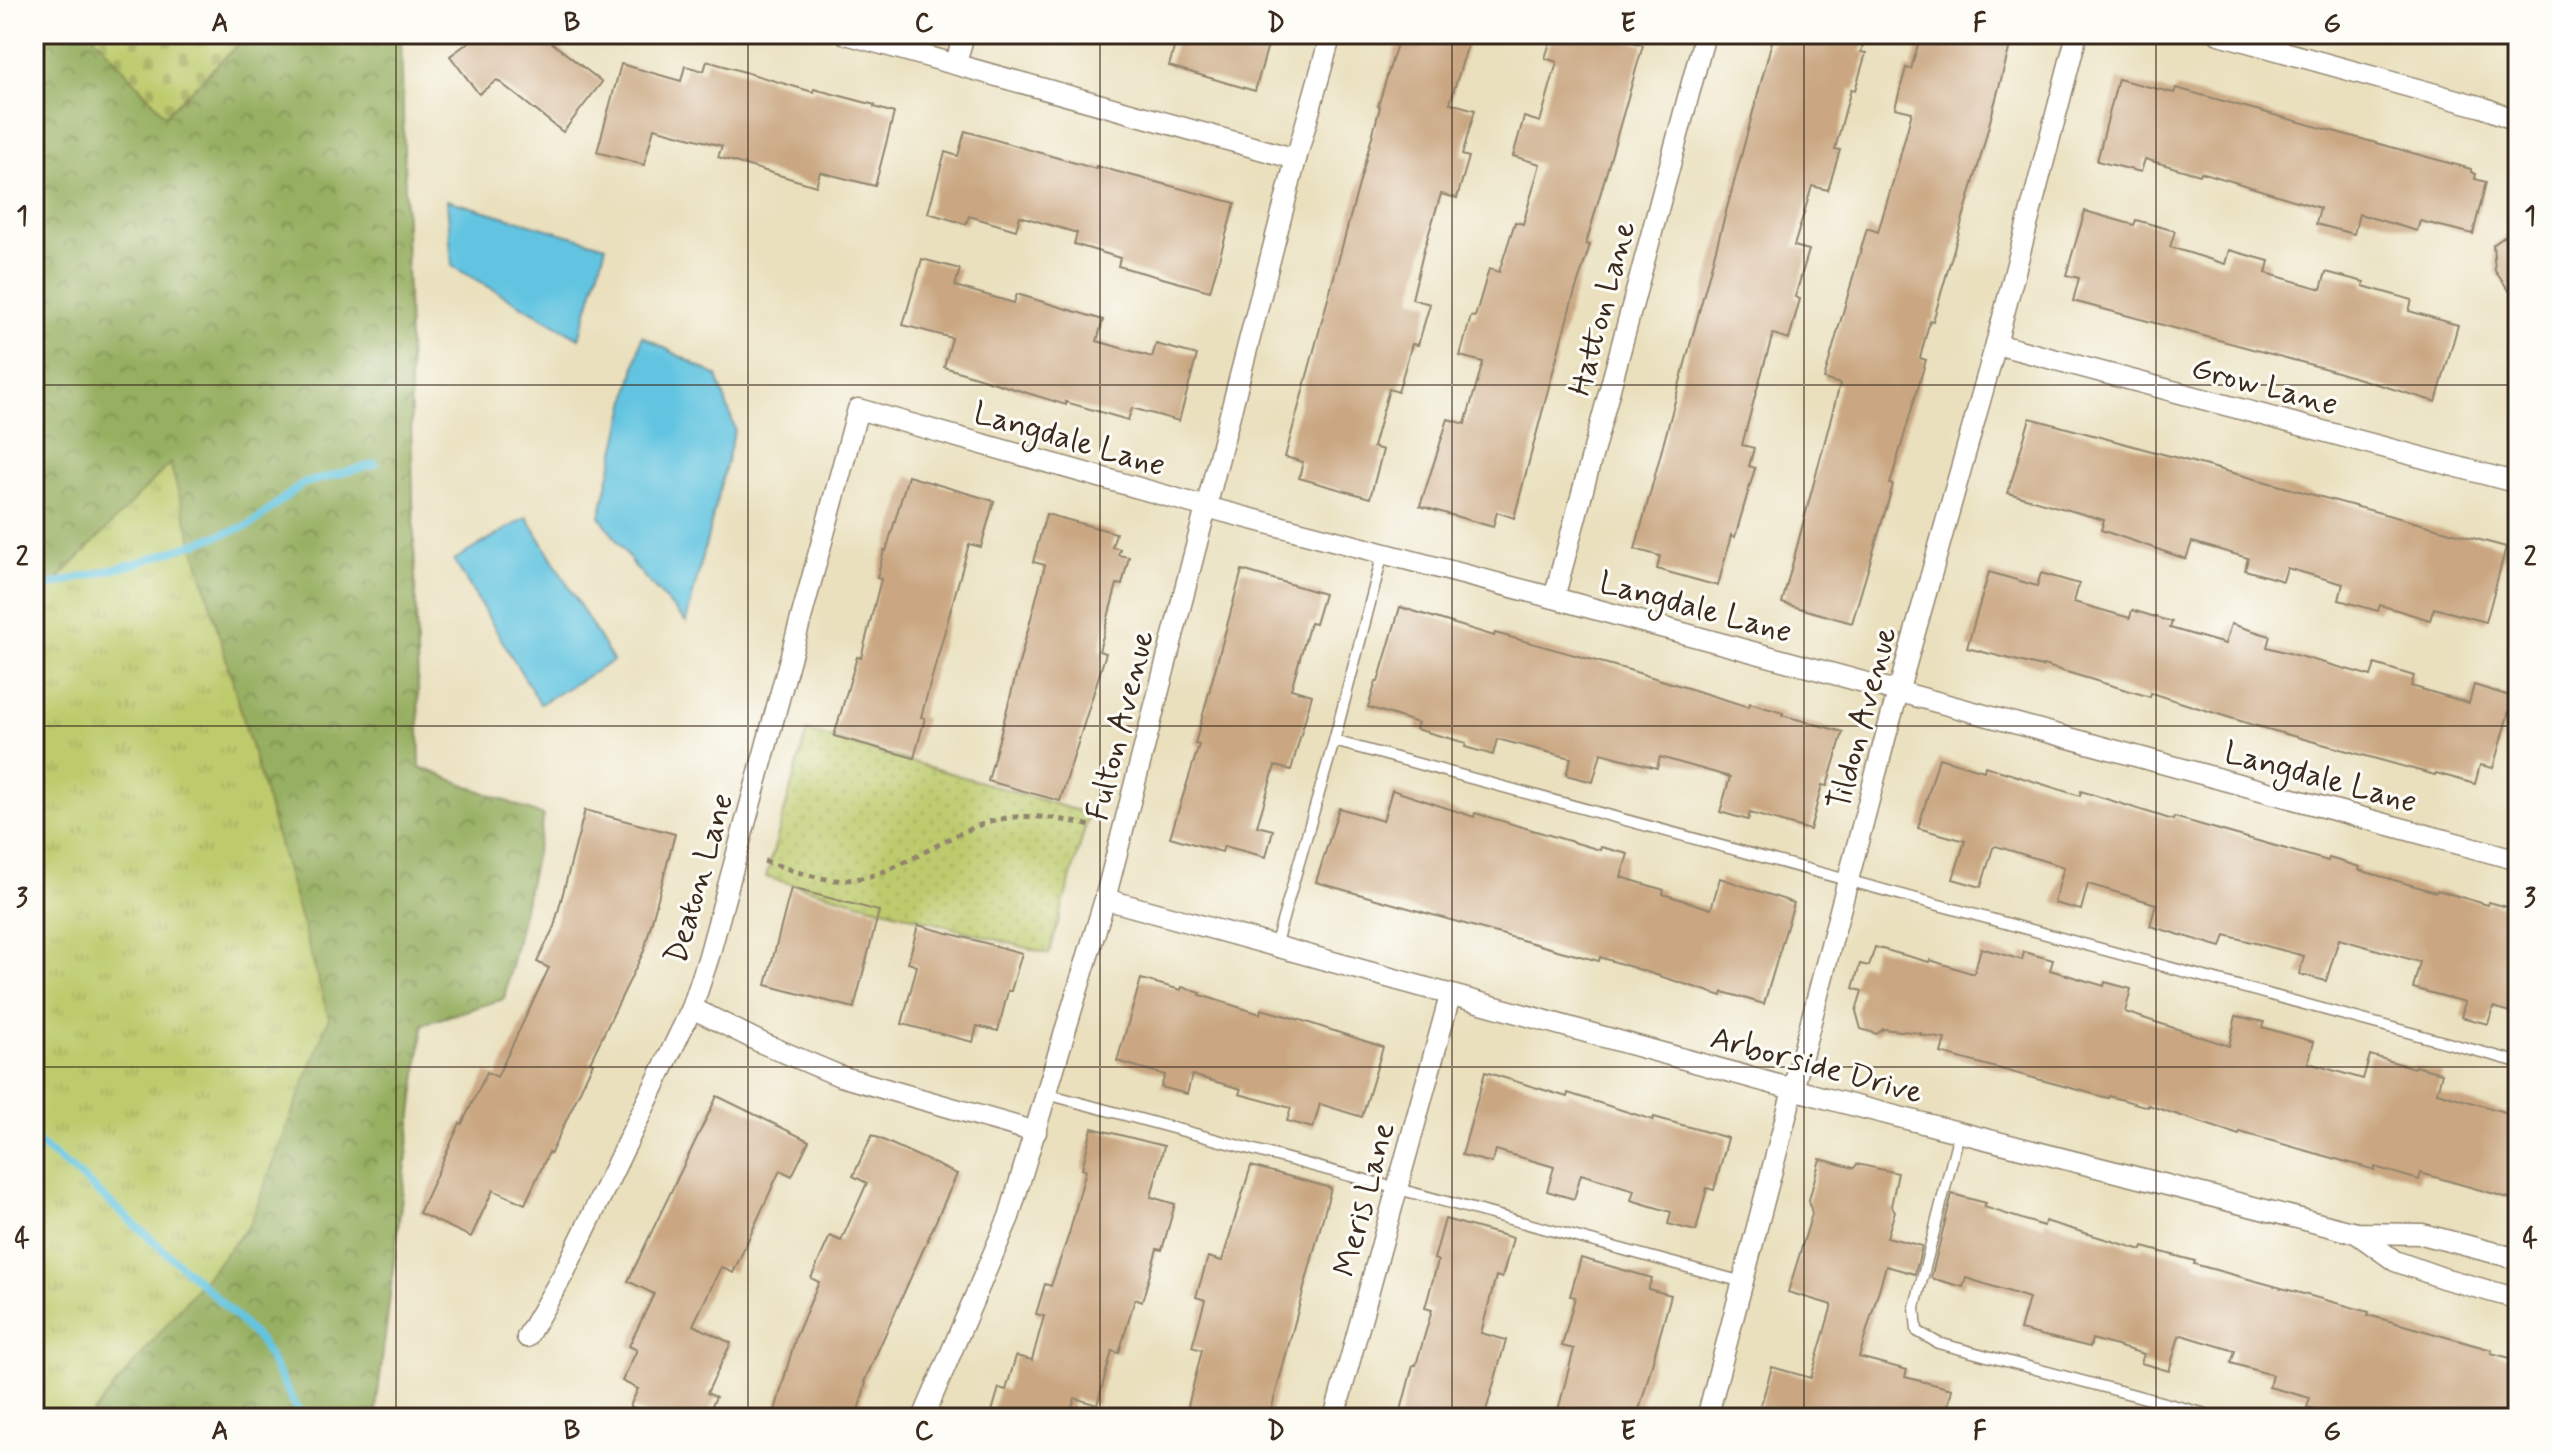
<svg xmlns="http://www.w3.org/2000/svg" width="2552" height="1452" font-family="Mynerve,sans-serif">
  <style>
    .grass { fill: url(#grass-dots); stroke: #7c7a46; stroke-width: 2 }
    .forest { fill: url(#forest-crowns); stroke: #686c3f; stroke-width: 2 }
    .cemetery { fill: url(#cemetery-stones); stroke: #7c7a46; stroke-width: 2 }
    .park { fill: url(#park-tufts); stroke: #7c7a46; stroke-width: 2 }
    .water { fill: #62c4e0; stroke: #4e777f; stroke-width: 2 }
    .lines { fill: none; stroke-linecap: round; stroke-linejoin: round }
    .stream { stroke: #62c4e0; stroke-width: 8 }
    .building { fill: #caa782 }
    .lane-casing { stroke: #92856e; stroke-width: 13 }
    .street-casing { stroke: #92856e; stroke-width: 23 }
    .path { stroke: #92856e; stroke-width: 5; stroke-dasharray: 6 6; stroke-linecap: butt }
    .lane { stroke: #fff; stroke-width: 10 }
    .street { stroke: #fff; stroke-width: 20 }
    .grid { fill: none; stroke: #3b2a1e; stroke-width: 2; stroke-opacity: 0.55 }
    .labels { text-anchor: middle; stroke-width: 6; stroke-linejoin: round; paint-order: stroke }
    .street-label { font-size: 32px; fill: #3b2a1e; stroke: #fdfcf7 }
    .neatline { fill: none; stroke: #3b2a1e; stroke-width: 3 }
    .grid-label { font-size: 26px; text-anchor: middle; font-weight: bold; fill: #3b2a1e }
  </style>
  <defs>
    <pattern id="grass-dots" width="8" height="8" patternUnits="userSpaceOnUse" patternTransform="scale(2)"><rect width="8" height="8" fill="#bdcb6d"/><path d="M2 2h.1M6 6h.1" fill="none" stroke="#a3ae5e" stroke-width="1.8" stroke-linecap="round"/></pattern>
    <pattern id="forest-crowns" width="20" height="18" patternUnits="userSpaceOnUse" patternTransform="scale(2)"><rect width="20" height="18" fill="#96af60"/><path d="M2 6a3 3 0 1 1 6 0M12 15a3 3 0 1 1 6 0" fill="none" stroke="#7c8f4f"/></pattern>
    <pattern id="cemetery-stones" width="16" height="16" patternUnits="userSpaceOnUse" patternTransform="scale(2)"><rect width="16" height="16" fill="#bdcb6d"/><path d="M2 7V4a2 2 0 0 1 4 0v3zM10 15v-3a2 2 0 0 1 4 0v3z" fill="#a3ae5e"/></pattern>
    <pattern id="park-tufts" width="24" height="20" patternUnits="userSpaceOnUse" patternTransform="scale(2)"><rect width="24" height="20" fill="#bdcb6d"/><path d="M3 7l-1-3M5 7V3M7 7l1-3M15 17l-1-3M17 17v-4M19 17l1-3" fill="none" stroke="#a3ae5e"/></pattern>
  </defs>
  <rect width="100%" height="100%" fill="#fdfcf7"/>
  <filter id="ink" filterUnits="userSpaceOnUse"><feTurbulence type="fractalNoise" baseFrequency=".0125" numOctaves="2"/><feDisplacementMap in="SourceGraphic" scale="16" xChannelSelector="R" yChannelSelector="G"/><feConvolveMatrix kernelMatrix="1 2 1 2 8 2 1 2 1" color-interpolation-filters="sRGB"/></filter>
  <filter id="wash" filterUnits="userSpaceOnUse"><feTurbulence type="fractalNoise" baseFrequency=".006" numOctaves="4" result="noise"/><feDisplacementMap in="SourceGraphic" scale="32" xChannelSelector="R" yChannelSelector="G"/><feGaussianBlur stdDeviation="1.8" result="paint"/><feColorMatrix in="noise" values="0 0 0 0 0 0 0 0 0 0 0 0 0 0 0 0 0 1.4 0 .05"/><feComposite in="paint" operator="in"/></filter>
  <g filter="url(#wash)">
    <rect width="100%" height="100%" fill="#eae0be"/>
    <path class="grass" d="M807 731 1089 814 1049 954 766 877Z"/>
    <path class="forest" d="M34 34H401L420 767 544 816 504 999 423 1024 375 1418H34Z"/>
    <path class="cemetery" d="M92 34H249L165 115Z"/>
    <path class="park" d="M170 463 329 1018 250 1224 89 1418H34V604Z"/>
    <g class="water">
      <path d="M447 200 606 246 579 338 452 266Z"/>
      <path d="M642 336 717 376 735 429 686 622 636 568 600 516Z"/>
      <path d="M527 517 613 661 540 704 454 560Z"/>
    </g>
    <g class="lines">
      <g class="stream">
        <path d="M34 589 134 564 250 525 302 484 375 464"/>
        <path d="M34 1140 80 1176 212 1293 261 1342 302 1418"/>
      </g>
    </g>
    <g id="blocks">
      <g class="building">
        <path d="M480 34H545L551 42 602 82 563 132 497 80 479 94 450 56Z"/>
        <path d="M1178 34H1266L1263 44 1268 45 1255 91 1169 66Z"/>
        <path d="M1400 34H1471L1450 103 1475 110 1462 155 1469 157 1457 198 1441 194 1424 249 1412 299 1430 304 1418 345 1412 344 1398 392 1389 389 1373 447 1383 450 1370 498 1299 478 1303 462 1285 457 1380 107 1378 106Z"/>
        <path d="M1553 34H1606L1643 45 1586 244 1590 245 1571 304 1514 518 1497 512 1493 527 1420 506 1448 419 1465 424 1483 362 1460 356 1471 316 1475 317 1489 269 1499 272 1515 222 1523 224 1540 164 1513 156 1524 117 1540 122 1557 62 1545 58Z"/>
        <path d="M1774 34H1866L1861 52 1866 53 1855 90 1851 89 1835 149 1840 150 1828 190 1812 186 1794 246 1809 250 1795 297 1800 299 1789 339 1773 334 1755 396 1742 445 1754 448 1749 466 1755 468 1735 537 1731 535 1718 586 1657 569 1660 556 1635 549Z"/>
        <path d="M1921 34H1999L2012 38 1979 163 1933 321 1930 320 1920 358 1926 360 1890 484 1893 485 1852 623 1782 603 1840 384 1824 379 1867 228 1878 232 1897 168 1912 112 1895 108 1906 68 1911 69Z"/>
        <path d="M707 61 813 92 814 89 875 105 874 107 894 113 875 186 820 172 816 186 718 157 722 146 654 128 644 165 597 152 621 64 681 81 685 66 704 71Z"/>
        <path d="M2118 79 2174 93 2176 88 2471 169V172L2476 174 2475 179 2486 182 2473 234 2420 221 2417 231 2359 214 2354 234 2316 224 2320 208 2201 172 2200 175 2145 159 2141 172 2097 161Z"/>
        <path d="M965 131 1096 169V166L1235 203 1210 291 1118 266 1120 258 1074 244 1077 233 1020 216 1016 230 969 216 966 224 928 213 945 152 958 156Z"/>
        <path d="M2085 211 2134 225 2136 220 2175 231 2170 247 2225 264 2229 250 2269 261 2266 273 2321 289 2326 272 2364 282 2363 286 2412 300 2409 311 2458 325 2436 402 2327 369 2073 301 2079 278 2066 275Z"/>
        <path d="M2518 227V303L2495 271 2493 245Z"/>
        <path d="M922 259 960 269 955 286 1014 303 1017 294 1103 320 1097 341 1152 357 1156 344 1197 355 1179 421 1132 408 1128 420 1066 402V405L944 367 952 338 903 325Z"/>
        <path d="M2030 418 2506 547 2486 622 2434 608 2430 620 2380 605 2378 611 2339 600 2343 584 2287 568 2283 581 2245 570 2248 558 2192 542 2186 559 2101 530 2104 520 2008 493Z"/>
        <path d="M908 476 994 501 981 547 969 544 921 717 925 718 914 758 834 736 857 657 861 658 881 579 877 578 884 550 886 551Z"/>
        <path d="M1046 514 1116 533 1112 547 1120 549 1118 555 1129 557 1122 585 1117 584 1099 651 1106 653 1060 801 988 781 1045 565 1033 562Z"/>
        <path d="M1242 570 1324 594 1315 624 1310 623 1291 689 1312 695 1291 770 1275 766 1257 826 1273 830 1266 857 1224 846 1222 852 1170 837 1199 745 1195 744Z"/>
        <path d="M1989 572 2037 586 2041 573 2079 584 2074 602 2130 618 2132 610 2172 622 2170 628 2225 644 2231 624 2270 636 2267 647 2371 676 2375 664 2414 676 2411 686 2469 703 2474 685 2513 697 2493 768 2480 765 2475 784 2436 773 2435 775 2253 725 2151 693 2150 697 2043 665 2042 667 1967 648Z"/>
        <path d="M1400 607 1494 636 1495 633 1629 670 1749 707 1750 703 1783 713 1782 715 1843 732 1827 786 1822 785 1810 830 1750 813 1748 820 1720 812 1730 777 1660 757 1657 768 1601 753 1593 782 1566 775 1571 758 1497 739 1493 755 1465 747 1466 743 1416 729 1418 723 1368 707 1376 682H1378Z"/>
        <path d="M1939 758 1984 771 1985 766 2080 796 2081 791 2173 820 2174 817 2328 861 2329 858 2360 867 2359 870 2436 892 2437 890 2488 905 2489 902 2518 910V1014L2493 1007 2488 1024 2461 1017 2465 1002 2413 988 2420 962 2339 939 2326 981 2299 974 2304 956 2225 935 2221 947 2150 926 2156 904 2088 884 2081 910 2054 903 2064 867 1996 846 1993 848 1981 887 1953 879 1965 841 1918 828Z"/>
        <path d="M1392 790 1474 817 1475 813 1600 850 1601 847 1628 854 1621 877 1664 890 1663 894 1711 909 1720 878 1794 903 1764 1004 1723 992 1722 996 1600 957 1599 961 1557 950 1316 882 1339 808 1383 821Z"/>
        <path d="M585 810 675 834 644 951 590 1062 593 1063 551 1153 549 1152 525 1204 493 1190 471 1237 419 1213 460 1123 462 1124 487 1072 497 1077 549 968 537 962 554 927Z"/>
        <path d="M791 888 879 911 854 1008 766 985Z"/>
        <path d="M918 925 1022 953 1011 991H1008L998 1031 977 1026 973 1042 902 1024 917 966 908 963Z"/>
        <path d="M1875 947 1929 962 1930 960 1974 974 1981 948 2022 960 2024 952 2053 960 2050 970 2104 986 2105 982 2131 989 2125 1012 2229 1046 2236 1016 2264 1022 2262 1027 2314 1042 2308 1063 2363 1079 2370 1055 2414 1068 2415 1066 2442 1073 2437 1092 2518 1116V1178L2512 1199 2421 1173 2419 1180 2375 1167V1170L2240 1132 2239 1135 2148 1105V1107L2109 1096 2108 1098 1941 1053 1945 1039 1920 1035 1921 1033 1883 1029 1877 1034 1861 1029 1856 1011 1862 991 1853 988 1860 964 1869 966Z"/>
        <path d="M1141 979 1181 990 1182 987 1201 993 1200 995 1260 1014 1261 1009 1297 1019 1383 1047 1362 1117 1320 1104 1313 1128 1287 1121 1291 1108 1239 1094 1241 1089 1192 1075 1187 1094 1161 1087 1165 1075 1117 1061Z"/>
        <path d="M1485 1072 1567 1097 1568 1093 1653 1120 1654 1117 1728 1138 1714 1190 1707 1188 1696 1231 1668 1224 1671 1212 1631 1200 1634 1190 1581 1174 1574 1199 1547 1191 1554 1167 1496 1150 1492 1163 1462 1155Z"/>
        <path d="M717 1096 809 1141 792 1176 780 1170 733 1273 721 1267 693 1325 731 1343 707 1393 716 1397 706 1418H654L630 1406 638 1389 622 1381 637 1350 629 1346 654 1294 628 1281Z"/>
        <path d="M1092 1128 1164 1146 1151 1197 1175 1204 1162 1250 1157 1249 1142 1302 1135 1299 1119 1353 1112 1351 1097 1405 1075 1398 1069 1418H990L999 1388 1006 1390 1016 1356 1032 1360 1044 1316 1036 1314 1045 1284 1051 1286 1069 1234 1086 1170 1082 1169Z"/>
        <path d="M872 1135 957 1174 864 1382 866 1383 856 1418H773L796 1336 819 1282 811 1278 830 1236 841 1241 867 1183 853 1176Z"/>
        <path d="M1820 1159 1854 1168 1857 1164 1898 1173 1891 1206 1895 1211 1887 1237 1922 1246 1915 1274 1886 1266 1859 1357 1907 1370 1905 1377 1952 1389 1945 1418H1757L1772 1367 1811 1378 1832 1305 1788 1292 1812 1214 1809 1200Z"/>
        <path d="M1251 1166 1331 1188 1269 1418H1185L1202 1350 1192 1347 1205 1300 1196 1297 1208 1257 1222 1261Z"/>
        <path d="M1952 1194 1986 1203 1984 1207 2044 1226 2045 1221 2142 1250 2143 1247 2195 1261 2194 1264 2369 1312 2368 1315 2492 1350 2491 1353 2518 1360V1418H2347L2307 1407 2310 1398 2269 1387 2272 1375 2231 1363 2235 1351 2182 1335 2179 1336 2169 1371 2141 1363 2144 1354 2092 1339 2090 1347 2020 1330 2029 1298 1966 1278 1963 1287 1931 1278Z"/>
        <path d="M1445 1219 1513 1238 1502 1278 1496 1276 1481 1333 1506 1340 1484 1418H1399L1413 1365H1416L1432 1310 1425 1308 1438 1261 1434 1259Z"/>
        <path d="M1581 1258 1652 1278 1648 1289 1671 1295 1637 1418H1556L1574 1349 1562 1346 1575 1297 1570 1296Z"/>
      </g>
    </g>
  </g>
  <g filter="url(#ink)">
    <use href="#blocks" fill-opacity="0" stroke="#92856e" stroke-width="2"/>
    <g class="lines">
      <g class="lane-casing">
        <g id="lane">
          <path d="M1334 741 2518 1062"/>
          <path d="M1275 946 1334 741 1383 553"/>
          <path d="M1047 1094 1743 1282"/>
          <path d="M1959 1133 1915 1307 1917 1331 1938 1343 2221 1418"/>
        </g>
      </g>
      <g class="street-casing">
        <g id="street">
          <path d="M846 34 1296 159"/>
          <path d="M2219 34 2482 107 2518 121"/>
          <path d="M956 63 964 34"/>
          <path d="M1996 344 2518 483"/>
          <path d="M1554 598 1705 34"/>
          <path d="M1105 899 1836 1101 2356 1233 2422 1234 2518 1259"/>
          <path d="M692 1008 762 1043 840 1076 1036 1132"/>
          <path d="M2356 1233 2395 1261 2443 1278 2518 1299"/>
          <path d="M527 1337 564 1273 692 1008 709 956 858 409 1206 507 1554 598 2518 860"/>
          <path d="M923 1418 1009 1217 1105 899 1296 159 1331 34"/>
          <path d="M1334 1418 1450 996"/>
          <path d="M1707 1418 1886 735 1996 344 2077 34"/>
        </g>
      </g>
      <path class="path" d="M764 861C787 868 811 878 835 880 889 883 935 840 983 824 1019 811 1055 817 1091 826"/>
      <use href="#lane" class="lane"/>
      <use href="#street" class="street"/>
    </g>
  </g>
  <path class="grid" d="M396 34V1418M748 34V1418M1100 34V1418M1452 34V1418M1804 34V1418M2156 34V1418M34 385H2518M34 726H2518M34 1067H2518"/>
  <g class="labels">
    <g class="street-label">
      <text transform="translate(1601 308) rotate(-75)" y="11">Hatton Lane</text>
      <text transform="translate(2265 385) rotate(15)" y="11">Grow Lane</text>
      <text transform="translate(1070 438) rotate(16)" y="11">Langdale Lane</text>
      <text transform="translate(1696 606) rotate(15)" y="11">Langdale Lane</text>
      <text transform="translate(1861 718) rotate(-75)" y="11">Tildon Avenue</text>
      <text transform="translate(1119 725) rotate(-76)" y="11">Fulton Avenue</text>
      <text transform="translate(2321 776) rotate(15)" y="11">Langdale Lane</text>
      <text transform="translate(698 878) rotate(-74)" y="11">Deaton Lane</text>
      <text transform="translate(1817 1064) rotate(15)" y="11">Arborside Drive</text>
      <text transform="translate(1363 1199) rotate(-75)" y="11">Meris Lane</text>
    </g>
  </g>
  <rect width="2552" height="1452" fill="none" stroke="#fdfcf7" stroke-width="88"/>
  <rect x="44" y="44" width="2464" height="1364" class="neatline"/>
  <g class="grid-label">
    <text x="220" y="31">A</text>
    <text x="572" y="31">B</text>
    <text x="924" y="31">C</text>
    <text x="1276" y="31">D</text>
    <text x="1628" y="31">E</text>
    <text x="1980" y="31">F</text>
    <text x="2332" y="31">G</text>
    <text x="22" y="224">1</text>
    <text x="2530" y="224">1</text>
    <text x="22" y="565">2</text>
    <text x="2530" y="565">2</text>
    <text x="22" y="906">3</text>
    <text x="2530" y="906">3</text>
    <text x="22" y="1247">4</text>
    <text x="2530" y="1247">4</text>
    <text x="220" y="1439">A</text>
    <text x="572" y="1439">B</text>
    <text x="924" y="1439">C</text>
    <text x="1276" y="1439">D</text>
    <text x="1628" y="1439">E</text>
    <text x="1980" y="1439">F</text>
    <text x="2332" y="1439">G</text>
  </g>
</svg>
